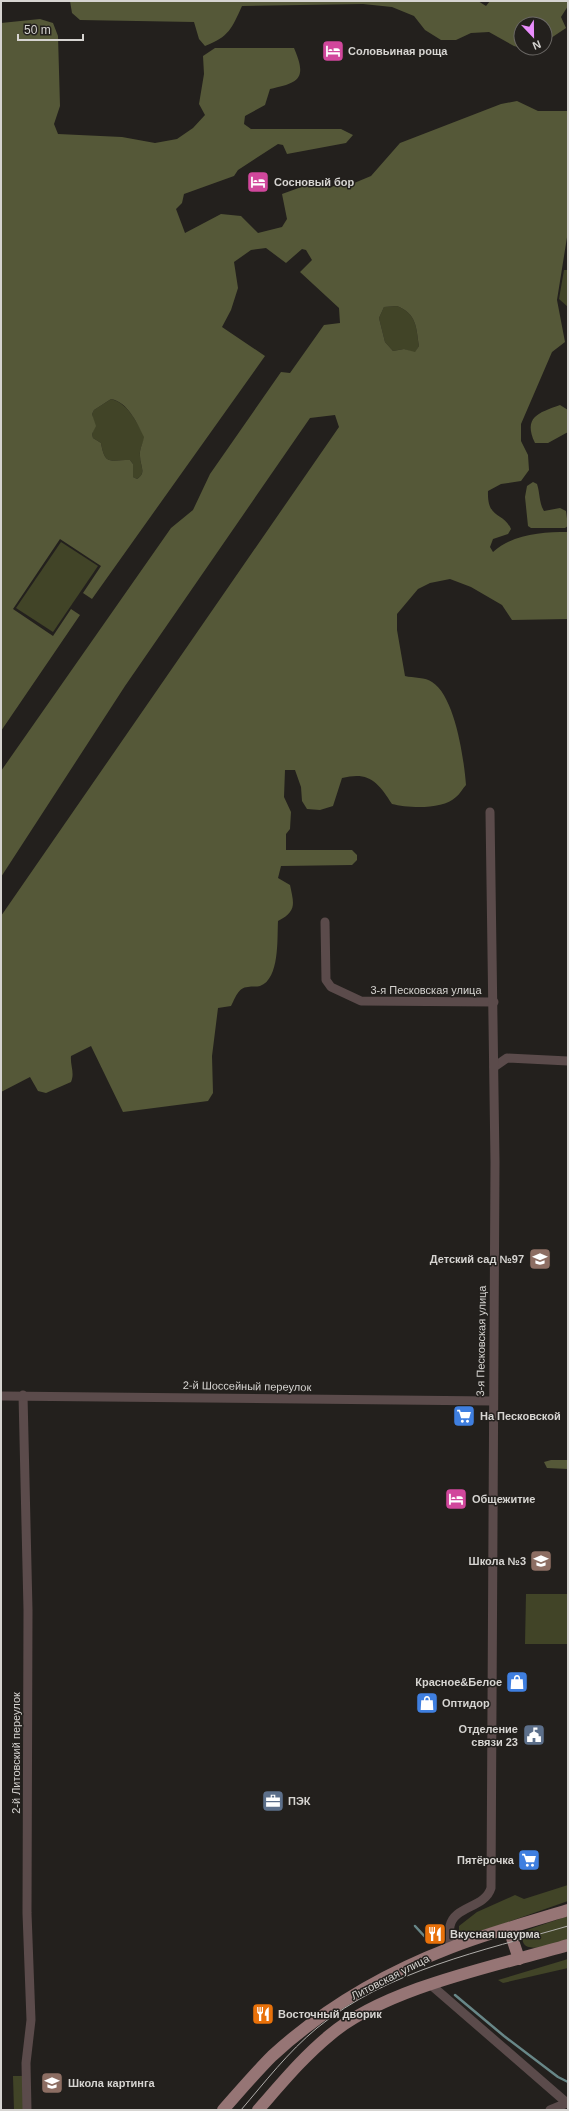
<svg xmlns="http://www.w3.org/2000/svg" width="569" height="2111" font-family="Helvetica,sans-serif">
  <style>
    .green { fill: #414427 }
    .forest { fill: #555838; fill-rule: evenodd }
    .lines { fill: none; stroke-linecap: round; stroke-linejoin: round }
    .stream { stroke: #688788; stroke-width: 2.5 }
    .street { stroke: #5b4b4b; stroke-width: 9 }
    .primary { stroke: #967575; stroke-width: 12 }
    .tram { stroke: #b0aeab; stroke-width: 1 }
    .labels { text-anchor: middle; stroke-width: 3; stroke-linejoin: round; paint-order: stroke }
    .poi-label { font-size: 11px; font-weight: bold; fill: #d6d4d1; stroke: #23201d; text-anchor: start }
    .street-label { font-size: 11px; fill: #d6d4d1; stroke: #23201d }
  </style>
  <rect width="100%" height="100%" fill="#23201d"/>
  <g class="green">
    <path d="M564 270H568V307L559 299Z"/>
    <path d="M397 306C417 314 416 327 419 346L415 353 404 349 393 351 385 342 379 318 384 307Z"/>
    <path d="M111 399C128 403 137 423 145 437 143 443 139 450 140 456 140 466 147 473 137 479L133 477V464L130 460C110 460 105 466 101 443L93 438 92 434 95 426 92 414 94 410Z"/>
    <path d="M61 542 98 566 53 632 16 608Z"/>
    <path d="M526 1594H568V1644H525Z"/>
    <path d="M568 1885V1901L494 1927 465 1935 459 1932V1926L477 1912 515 1895 524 1899Z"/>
    <path d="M568 1916V1939C558 1942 528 1955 523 1942 521 1937 524 1933 527 1930Z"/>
    <path d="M568 1959V1968L503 1983 498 1980Z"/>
    <path d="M13 2076H23V2110H14Z"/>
  </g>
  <g class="forest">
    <path d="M70 1H478L486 6 490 1H568V6L561 17 566 28 545 42V24H521V48H530L525 49 514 46 489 32 471 33 456 40H441L425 30 414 16 392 7 363 4 242 6C232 28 229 37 205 46L199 39 194 22 80 20 72 13Z"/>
    <path d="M40 19 53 23 58 36 60 106 54 124 58 134 122 137 155 143 177 139 193 128 205 115 199 104 204 74 203 56 215 48H294C307 78 300 83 270 89L265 105 245 116 244 124 251 129H341L353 135 346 143 287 154 283 145 278 144 238 170 234 176 184 194 182 203 176 209 185 233 221 214 241 216 258 233 282 227 287 219 282 194 318 181 329 188 336 185 347 186 371 176 400 143 501 104 517 101 538 111H568V231L557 300 565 342 552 352 521 424V441L528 455 529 470 521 481 501 484 488 491C487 520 503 511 511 529L508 534 493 539 490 547 493 552C513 534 542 532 568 532V619L512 620 502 605 471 587 450 579 430 583 418 589 397 614V630L405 676C413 678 426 677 432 682 455 696 464 759 466 785 462 789 460 794 456 797 443 810 408 808 392 804 378 782 369 771 342 778L333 806 320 810 307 809 302 801 301 787 295 770H285L284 797 291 812 290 829 286 834V850H352L357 855V860L352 865 281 866 278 878 290 885C294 904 297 911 278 921 277 938 280 979 260 986 257 987 252 986 248 987 238 987 235 999 231 1006L218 1008 212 1056 213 1093 208 1101 123 1112 91 1046 71 1056C70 1065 75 1073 71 1082L46 1093 38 1091 30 1077 1 1092V916L339 427 335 415 310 418 125 686 1 877V771L171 528 193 510 210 474 281 372 290 373 324 325 340 323 339 308 300 272 312 260 306 250 302 249 286 263 266 248 251 250 234 262 238 288 231 310 222 327 265 356 92 599 83 593 101 566 60 539 13 609 53 636 71 609 80 615 1 731V23ZM397 306C417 314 416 327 419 346L415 352 404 349 393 351 385 342 379 318 384 307ZM111 399C128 402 137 423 144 437 143 443 139 450 140 456 140 466 147 473 137 479L133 477V464L130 460C110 460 105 466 101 443L93 438 92 434 96 426 92 414 94 410Z"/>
    <path d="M560 405 568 410V432L548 443H535C523 417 538 413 560 405Z"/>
    <path d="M533 482 537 484C540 493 539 503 544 511L560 508 566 511 568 526 565 528H531L528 526 525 497 527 486Z"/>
    <path d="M551 1460H568V1469L547 1468 544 1462Z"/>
  </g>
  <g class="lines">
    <g class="stream">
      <path d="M415 1926 427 1939"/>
      <path d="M455 1995 504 2036 558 2077 568 2082"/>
    </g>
    <g class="street">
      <path d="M325 922 326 980 331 987 361 1001 494 1002"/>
      <path d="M494 1067 507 1058 568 1061"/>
      <path d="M23 1395 28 1610 27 1913 31 2020 26 2063 27 2110"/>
      <path d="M1 1396 492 1401"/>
      <path d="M450 1948C450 1941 449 1932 450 1926 454 1906 485 1908 491 1888L495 1162 490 812"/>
      <path d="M431 1985 567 2103 550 2110"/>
    </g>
    <g class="primary">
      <path d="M509 1929 519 1959"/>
      <path d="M223 2110C239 2092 255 2073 272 2056 323 2009 385 1973 450 1948 488 1933 529 1922 568 1910"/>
      <path d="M258 2110C281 2084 303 2057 330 2035 387 1987 497 1966 568 1945"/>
    </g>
    <path class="tram" d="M241 2110C265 2082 288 2052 317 2028 388 1970 482 1951 568 1926"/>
  </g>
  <defs>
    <g id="hotel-square" transform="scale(1.15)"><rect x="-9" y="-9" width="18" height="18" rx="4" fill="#d1479c" stroke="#23201d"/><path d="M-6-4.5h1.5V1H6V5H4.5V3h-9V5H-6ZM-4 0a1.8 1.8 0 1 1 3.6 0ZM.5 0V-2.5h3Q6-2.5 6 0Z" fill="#fff"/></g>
    <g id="school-square" transform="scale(1.15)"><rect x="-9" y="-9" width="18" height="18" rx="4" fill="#8d6e63" stroke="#23201d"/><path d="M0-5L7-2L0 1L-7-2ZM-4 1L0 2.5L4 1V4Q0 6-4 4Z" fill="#fff"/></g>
    <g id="supermarket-square" transform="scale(1.15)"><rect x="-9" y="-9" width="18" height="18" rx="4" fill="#3f7fe0" stroke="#23201d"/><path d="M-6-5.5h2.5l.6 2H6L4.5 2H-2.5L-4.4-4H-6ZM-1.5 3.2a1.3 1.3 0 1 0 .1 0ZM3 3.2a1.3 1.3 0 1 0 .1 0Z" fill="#fff"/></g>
    <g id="shop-square" transform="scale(1.15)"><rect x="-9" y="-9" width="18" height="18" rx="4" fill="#3f7fe0" stroke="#23201d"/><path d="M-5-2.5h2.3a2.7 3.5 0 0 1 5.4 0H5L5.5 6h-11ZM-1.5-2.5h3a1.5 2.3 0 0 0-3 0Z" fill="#fff"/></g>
    <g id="civic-square" transform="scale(1.15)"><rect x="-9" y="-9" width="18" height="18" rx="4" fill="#5c6f8a" stroke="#23201d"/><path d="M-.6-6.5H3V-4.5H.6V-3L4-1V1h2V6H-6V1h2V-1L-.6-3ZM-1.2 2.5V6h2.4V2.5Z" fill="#fff"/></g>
    <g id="office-square" transform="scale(1.15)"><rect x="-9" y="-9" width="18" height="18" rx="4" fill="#5c6f8a" stroke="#23201d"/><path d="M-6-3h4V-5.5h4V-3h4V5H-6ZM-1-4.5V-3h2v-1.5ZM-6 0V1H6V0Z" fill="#fff"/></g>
    <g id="restaurant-square" transform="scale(1.15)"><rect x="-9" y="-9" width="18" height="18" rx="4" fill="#e8710a" stroke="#23201d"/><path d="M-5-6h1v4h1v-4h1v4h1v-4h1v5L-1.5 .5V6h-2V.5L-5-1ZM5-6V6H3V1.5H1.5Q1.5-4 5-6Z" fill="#fff"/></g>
  </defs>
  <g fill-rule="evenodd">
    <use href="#hotel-square" x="333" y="51"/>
    <use href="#hotel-square" x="258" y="182"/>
    <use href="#school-square" x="540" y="1259"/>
    <use href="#supermarket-square" x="464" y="1416"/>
    <use href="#hotel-square" x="456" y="1499"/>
    <use href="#school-square" x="541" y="1561"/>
    <use href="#shop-square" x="517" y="1682"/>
    <use href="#shop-square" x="427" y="1703"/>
    <use href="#civic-square" x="534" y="1735"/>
    <use href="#office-square" x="273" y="1801"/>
    <use href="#supermarket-square" x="529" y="1860"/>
    <use href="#restaurant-square" x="435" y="1934"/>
    <use href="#restaurant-square" x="263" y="2014"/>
    <use href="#school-square" x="52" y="2083"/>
  </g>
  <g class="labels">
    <g class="poi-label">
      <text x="348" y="55">Соловьиная роща</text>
      <text x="274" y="186">Сосновый бор</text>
      <text x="524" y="1263" text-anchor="end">Детский сад №97</text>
      <text x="480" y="1420">На Песковской</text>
      <text x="472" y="1503">Общежитие</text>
      <text x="526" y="1565" text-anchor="end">Школа №3</text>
      <text x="502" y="1686" text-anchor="end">Красное&amp;Белое</text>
      <text x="442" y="1707">Оптидор</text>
      <text x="518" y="1733" text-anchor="end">Отделение<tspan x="518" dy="13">связи 23</tspan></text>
      <text x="288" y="1805">ПЭК</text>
      <text x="514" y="1864" text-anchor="end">Пятёрочка</text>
      <text x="450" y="1938">Вкусная шаурма</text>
      <text x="278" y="2018">Восточный дворик</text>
      <text x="68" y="2087">Школа картинга</text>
    </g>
    <g class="street-label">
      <text x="426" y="994">3-я Песковская улица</text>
      <text transform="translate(481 1341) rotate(-89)" y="4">3-я Песковская улица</text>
      <text transform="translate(247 1386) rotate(1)" y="4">2-й Шоссейный переулок</text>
      <text transform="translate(16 1753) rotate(-90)" y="4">2-й Литовский переулок</text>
      <text transform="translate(390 1977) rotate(-27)" y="4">Литовская улица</text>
    </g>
  </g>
  <rect width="569" height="2111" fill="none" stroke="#d6d4d1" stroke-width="4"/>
  <g transform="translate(533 36) rotate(158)"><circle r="19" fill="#23201d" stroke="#6b6865"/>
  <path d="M0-3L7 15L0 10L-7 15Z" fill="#ea8dfd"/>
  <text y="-6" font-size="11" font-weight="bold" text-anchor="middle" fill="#d6d4d1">N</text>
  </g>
  <path d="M18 34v6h65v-6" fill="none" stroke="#d6d4d1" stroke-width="2"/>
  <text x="24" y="34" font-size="12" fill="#d6d4d1" stroke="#23201d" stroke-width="3" paint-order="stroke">50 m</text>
</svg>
